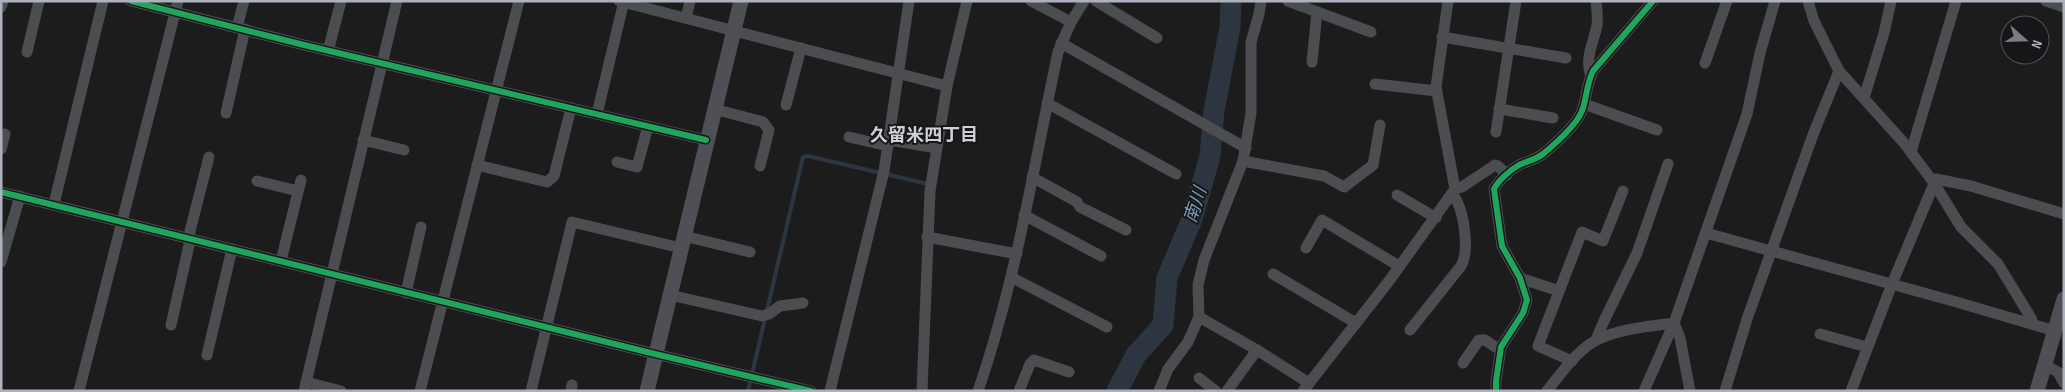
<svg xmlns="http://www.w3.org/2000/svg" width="2065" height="392" font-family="'Sofia Sans Condensed','Noto Sans JP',sans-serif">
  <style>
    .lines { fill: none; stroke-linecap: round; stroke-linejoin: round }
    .stream { stroke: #2d3640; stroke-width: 4 }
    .river { stroke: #2d3640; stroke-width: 21 }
    .street { stroke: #4c4d50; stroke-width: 11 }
    .secondary { stroke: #4f5055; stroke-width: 15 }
    .cycleway-casing { stroke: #161619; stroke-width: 9 }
    .cycleway { stroke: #20a55d; stroke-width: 6 }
    .labels { text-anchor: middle; stroke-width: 4; stroke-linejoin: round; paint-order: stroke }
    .neighbourhood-label { font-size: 18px; font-weight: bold; fill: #ced0d9; stroke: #161619 }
    .water-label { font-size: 18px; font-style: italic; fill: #819dbb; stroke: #161619 }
  </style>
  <rect width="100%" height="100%" fill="#1c1c1d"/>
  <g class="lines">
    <path class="stream" d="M748 391 803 157 808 156 928 184V181"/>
    <path class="river" d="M1117 391 1136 355 1163 325 1167 278 1192 219 1210 156 1214 111 1230 27 1231 1"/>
    <g class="street">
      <path d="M131 1 304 45 706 140"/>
      <path d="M619 1 947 86"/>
      <path d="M1031 1 1071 22"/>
      <path d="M1096 1 1157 38"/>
      <path d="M1288 1 1371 32"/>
      <path d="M1448 1 1436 87 1455 189"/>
      <path d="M1808 1 1814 21 1839 71 1904 143 1934 183 1961 227 1998 264 2031 318 2033 324"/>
      <path d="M2046 1 2064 7"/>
      <path d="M1 7 3 1"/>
      <path d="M686 18 690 1"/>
      <path d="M237 27 244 1"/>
      <path d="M1442 37 1566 58"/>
      <path d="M1061 43 1246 148"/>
      <path d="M328 51 341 1"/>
      <path d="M27 52 39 1"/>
      <path d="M1312 62 1317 12"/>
      <path d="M1705 63 1727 1"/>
      <path d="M1591 76C1584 58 1594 42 1597 25 1598 17 1597 9 1596 1"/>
      <path d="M1375 84 1437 91"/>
      <path d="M1864 98 1884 33 1891 1"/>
      <path d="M1047 103 1176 174"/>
      <path d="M1584 104 1657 130"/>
      <path d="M786 105 801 48"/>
      <path d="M714 109 763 122 769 130 760 166"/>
      <path d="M1499 109 1553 118"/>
      <path d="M226 113 245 29"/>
      <path d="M597 114 624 1"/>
      <path d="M1496 132 1516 1"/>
      <path d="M849 137 888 146"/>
      <path d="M363 140 404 150"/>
      <path d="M889 140 931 147"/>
      <path d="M1 149 5 134"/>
      <path d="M1911 152 1956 1"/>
      <path d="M1243 161 1324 176 1344 187 1373 165 1380 125"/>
      <path d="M617 162 637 167 648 126"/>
      <path d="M477 165 547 182 554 176 571 108"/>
      <path d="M1032 177 1077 202 1080 207 1126 230"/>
      <path d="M257 181 298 191"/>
      <path d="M1 192 655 354 811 391"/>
      <path d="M1397 195 1436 218"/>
      <path d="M54 204 103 1"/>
      <path d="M1024 215 1101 256"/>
      <path d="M1706 233 1953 301 2055 331"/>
      <path d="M684 236 750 252"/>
      <path d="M927 237 1017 254"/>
      <path d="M1306 248 1322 220 1399 266"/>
      <path d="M281 261 301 180"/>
      <path d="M1 262 20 196"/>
      <path d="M1273 274 1356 323"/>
      <path d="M1011 277 1107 327"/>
      <path d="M1520 278 1559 291"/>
      <path d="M406 293 421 227"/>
      <path d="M670 295 762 316 769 314 780 306 803 303"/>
      <path d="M1199 317 1257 350 1309 383"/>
      <path d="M171 325 189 245 190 231 209 157"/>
      <path d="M1410 330 1461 266C1470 250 1464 207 1452 194"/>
      <path d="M1820 334 1867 347"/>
      <path d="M1596 340 1603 323 1637 253 1668 164"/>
      <path d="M207 355 232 249"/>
      <path d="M1572 361 1538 346 1582 232 1603 241 1623 191"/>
      <path d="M1463 363 1479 340H1485L1500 350"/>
      <path d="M2045 365 2058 372 2064 383"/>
      <path d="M1199 378 1216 391"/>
      <path d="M306 382 341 391"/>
      <path d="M79 391 178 1"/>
      <path d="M304 391 397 1"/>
      <path d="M420 391 519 1"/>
      <path d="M531 391 572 222 681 248"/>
      <path d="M571 391 572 385"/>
      <path d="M830 391 884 171 909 1"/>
      <path d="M922 391 930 191 947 86 967 1"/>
      <path d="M978 391C1016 281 1034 165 1058 52L1071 22 1084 1"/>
      <path d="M1019 391 1030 364 1034 360 1069 372"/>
      <path d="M1159 391 1168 369 1188 342 1199 317 1198 285 1204 260 1243 161 1251 113V42L1259 14 1261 1"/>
      <path d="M1227 391 1257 350"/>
      <path d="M1303 391 1389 281 1455 189 1462 187 1495 165 1498 166 1507 175"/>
      <path d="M1496 391V381L1501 347 1523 313 1527 300 1520 278 1502 246 1494 189C1498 181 1510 170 1519 165 1527 161 1535 160 1543 154 1555 144 1579 123 1583 108 1587 95 1587 83 1593 71L1653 1"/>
      <path d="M1547 391C1561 374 1575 352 1595 341 1619 328 1648 327 1674 323L1680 338 1690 391"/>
      <path d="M1644 391 1674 323 1747 114 1760 53 1775 1"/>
      <path d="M1725 391 1747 319 1814 132 1839 71"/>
      <path d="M1851 391 1892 284 1936 179 1971 186 2064 214"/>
    </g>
    <g class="secondary">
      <path d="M647 391 741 1"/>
      <path d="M2037 391 2064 299"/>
    </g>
    <g class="cycleway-casing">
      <g id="cycleway">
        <path d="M131 1 304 45 706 140"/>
        <path d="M1 192 655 354 811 391"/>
        <path d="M1496 391V381L1501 347 1523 313 1527 300 1520 278 1502 246 1494 189C1498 181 1510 170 1519 165 1527 161 1535 160 1543 154 1555 144 1579 123 1583 108 1587 95 1587 83 1593 71L1653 1"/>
      </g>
    </g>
    <use href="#cycleway" class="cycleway"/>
  </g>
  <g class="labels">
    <g class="neighbourhood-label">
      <text x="924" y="141">久留米四丁目</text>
    </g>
    <g class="water-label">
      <text transform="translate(1195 205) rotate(-72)" y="6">南川</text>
    </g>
  </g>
  <rect width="2065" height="392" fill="none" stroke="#acb1be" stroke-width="5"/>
  <g transform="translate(2025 40) rotate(110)"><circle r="24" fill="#161619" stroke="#52545b"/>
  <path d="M0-4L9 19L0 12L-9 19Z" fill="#7a7d86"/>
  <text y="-8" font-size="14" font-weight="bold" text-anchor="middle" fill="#acb1be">N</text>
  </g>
</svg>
